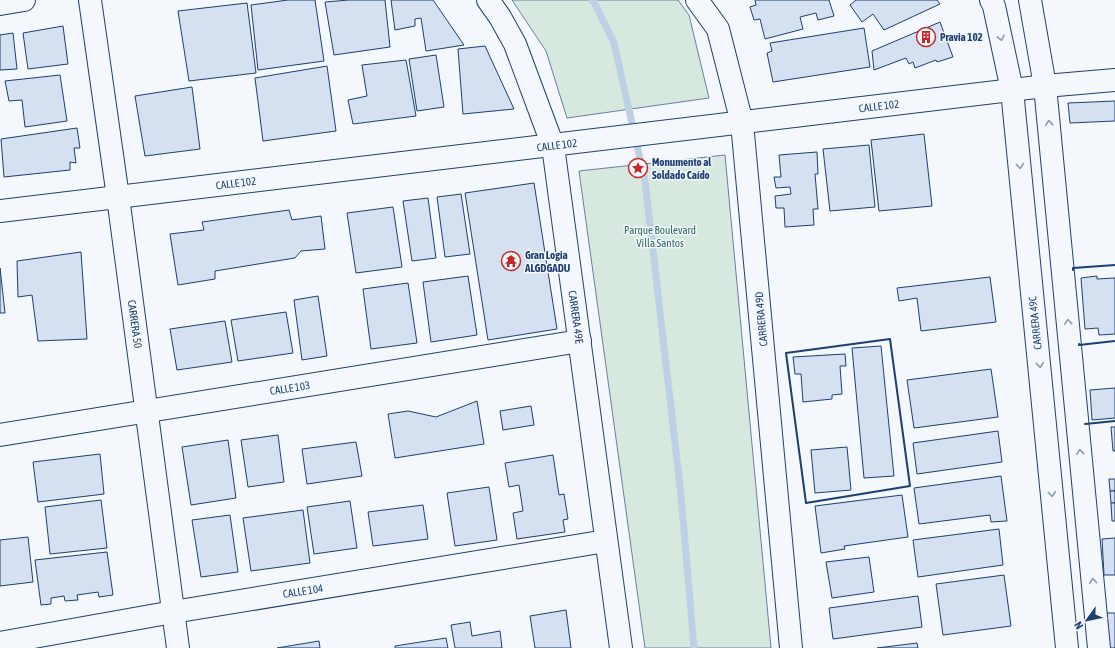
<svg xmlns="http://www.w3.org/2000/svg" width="1115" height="648" font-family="'Asap Condensed',sans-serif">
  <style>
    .green { fill: #d7e8df; stroke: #687fa3 }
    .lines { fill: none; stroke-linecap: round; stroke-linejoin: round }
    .stream { stroke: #bed0e5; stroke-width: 7 }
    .building { fill: #d5e0f0; stroke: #1d3f73 }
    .minor-casing { stroke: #1d3f73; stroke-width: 24 }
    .minor { stroke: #f4f7fb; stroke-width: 22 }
    .wall { stroke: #1d3f73; stroke-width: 2 }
    .oneway { stroke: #889bb7 }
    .labels { text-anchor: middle; stroke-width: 3; stroke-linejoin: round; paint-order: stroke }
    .poi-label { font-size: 11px; font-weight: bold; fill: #1d3f73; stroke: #f4f7fb; text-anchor: start }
    .street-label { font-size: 11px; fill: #1d3f73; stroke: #f4f7fb }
    .park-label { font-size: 11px; fill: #2c6c60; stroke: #f4f7fb }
  </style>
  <rect width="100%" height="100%" fill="#f4f7fb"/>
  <g class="green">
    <path d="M512 0H678L689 15 709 98 567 118 546 51Z"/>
    <path d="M725 155 771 648H645L579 171Z"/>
  </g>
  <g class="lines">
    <path class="stream" d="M592 0 595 4 614 43 645 181 681 495 694 648"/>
  </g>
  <g class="building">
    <path d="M288 0H315L324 61 258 70 251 5Z"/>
    <path d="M349 0H385L390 47 334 55 325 2Z"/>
    <path d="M391 0H433L464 45 426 51 421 18 415 19V26L395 30Z"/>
    <path d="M755 0H829L834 16 818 20 816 13 800 17 803 29 765 39 760 19 754 20 750 7 756 5Z"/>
    <path d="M856 0H937L940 4 884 30 873 14 862 22 850 5Z"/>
    <path d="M247 3 256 73 189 81 178 11Z"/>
    <path d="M940 22 953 57 937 62 936 60 915 68 913 62 909 64 906 58 874 70 872 51Z"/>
    <path d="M63 26 68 64 28 69 23 33Z"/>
    <path d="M864 28 870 67 773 82 767 53 772 51 770 43Z"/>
    <path d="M13 33 17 69 0 70V35Z"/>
    <path d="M485 46 514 109 463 114 458 49Z"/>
    <path d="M436 55 444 107 417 111 409 59Z"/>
    <path d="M406 60 416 116 353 124 348 100 367 96 362 65Z"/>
    <path d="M327 66 336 131 263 141 255 78Z"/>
    <path d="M60 75 67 121 25 127 22 100 9 101 5 81Z"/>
    <path d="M192 87 200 149 145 156 135 96Z"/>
    <path d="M1115 101V121L1070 123 1068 103Z"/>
    <path d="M77 128 80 148H74L76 163 70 162V170L4 177 1 139Z"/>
    <path d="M924 134 932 206 879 211 871 140Z"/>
    <path d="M869 145 875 207 830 211 823 149Z"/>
    <path d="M817 152 818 174H815L818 209H813L814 225 785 227 784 208H776L775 196 791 194 790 187 776 188 774 177H781L779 155Z"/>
    <path d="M534 183 557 329 488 340 465 193Z"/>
    <path d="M461 194 470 254 445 257 437 197Z"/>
    <path d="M428 198 436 258 412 261 403 201Z"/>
    <path d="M393 207 402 267 356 273 347 213Z"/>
    <path d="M289 210 292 220 321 216 325 249 301 251 295 258 215 271V279L178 285 170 234 204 230 202 222Z"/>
    <path d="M81 252 87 339 38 341 32 295 18 297 17 261Z"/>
    <path d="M0 268 5 313H0Z"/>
    <path d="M468 276 477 335 431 342 423 282Z"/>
    <path d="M1097 276V279L1115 278V334L1099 335 1098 328 1085 329 1081 278Z"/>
    <path d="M990 277 996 322 921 331 917 298 899 301 897 288Z"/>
    <path d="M408 283 417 343 371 349 363 289Z"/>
    <path d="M318 296 327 356 302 360 294 300Z"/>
    <path d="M286 312 293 353 238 361 231 320Z"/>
    <path d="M225 321 232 362 177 370 170 329Z"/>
    <path d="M881 346 894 476 864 478 852 348Z"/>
    <path d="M845 354 846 366H840L842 394 832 395V399L803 402 801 374H795L793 357Z"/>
    <path d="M991 369 998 417 914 428 907 380Z"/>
    <path d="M1115 388V418L1092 420 1090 390Z"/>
    <path d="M477 401 484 444 395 458 388 414 408 411 436 417Z"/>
    <path d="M531 406 534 425 503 430 500 411Z"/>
    <path d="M1111 427H1115V451H1113Z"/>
    <path d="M998 431 1002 462 917 474 913 443Z"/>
    <path d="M278 435 284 482 248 487 241 440Z"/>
    <path d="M228 440 236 498 191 505 182 447Z"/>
    <path d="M356 442 362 476 307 484 302 449Z"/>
    <path d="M847 447 851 490 815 493 811 450Z"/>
    <path d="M100 454 104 494 38 502 33 462Z"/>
    <path d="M553 455 559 495 564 494 568 519 563 520 565 532 517 539 513 513 523 511 519 485 509 487 505 463Z"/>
    <path d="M1001 476 1007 521 991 522 990 515 919 524 914 488Z"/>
    <path d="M1109 479H1115V491H1110Z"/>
    <path d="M489 487 497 540 455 546 447 493Z"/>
    <path d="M1110 491H1115V503H1111Z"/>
    <path d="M902 495 908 537 844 546 845 549 821 553 815 506Z"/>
    <path d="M101 500 107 548 50 554 45 507Z"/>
    <path d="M350 501 357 548 314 554 307 507Z"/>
    <path d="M1111 503H1115V521H1112Z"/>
    <path d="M423 505 428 539 373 546 368 512Z"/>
    <path d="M303 510 310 563 251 571 243 518Z"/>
    <path d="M230 515 238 572 201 577 192 520Z"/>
    <path d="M999 529 1003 565 918 577 913 540Z"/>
    <path d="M28 537 33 582 0 586V540Z"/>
    <path d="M1115 538V575H1104L1102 539Z"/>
    <path d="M107 552 113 595 99 597 98 592 77 595 78 600 65 601 64 596 51 598V604L41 605 35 560Z"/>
    <path d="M869 557 874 592 832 598 826 562Z"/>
    <path d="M1004 575 1011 626 943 635 936 584Z"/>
    <path d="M918 596 922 627 833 639 829 608Z"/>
    <path d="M566 610 571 648H535L530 616Z"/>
    <path d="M1104 613H1115V648H1106Z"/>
    <path d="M470 622 472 636 500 631 502 648H455L451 625Z"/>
    <path d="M446 638 448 648H395V646Z"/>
    <path d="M319 641 320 648H277Z"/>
    <path d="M917 643 918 648H877Z"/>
  </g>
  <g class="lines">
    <g class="minor-casing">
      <g id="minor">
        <path d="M90 0 118 197 178 648"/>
        <path d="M488 0 500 17 515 44 553 146 621 648"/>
        <path d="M697 0 718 29 742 123 791 648"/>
        <path d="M991 0 994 6 1012 90 1067 648"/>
        <path d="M1030 0 1045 86 1099 648"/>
        <path d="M0 4 24 0"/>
        <path d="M0 211 1045 86 1115 80"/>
        <path d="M0 435 580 341"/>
        <path d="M0 643 173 612 606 541"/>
      </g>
    </g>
    <use href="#minor" class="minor"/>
    <g class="wall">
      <path d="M1073 270V268L1115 265"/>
      <path d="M890 339 910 486 806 503 786 353Z"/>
      <path d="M1079 344V345L1115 341"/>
      <path d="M1085 424 1115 421"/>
    </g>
  </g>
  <defs><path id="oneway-chevron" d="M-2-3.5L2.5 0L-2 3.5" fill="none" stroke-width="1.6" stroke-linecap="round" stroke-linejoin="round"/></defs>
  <g class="oneway">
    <use href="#oneway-chevron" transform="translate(1001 38) rotate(78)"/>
    <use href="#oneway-chevron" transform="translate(1049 123) rotate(-96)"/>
    <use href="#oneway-chevron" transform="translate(1020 166) rotate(84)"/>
    <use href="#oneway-chevron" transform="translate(1068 322) rotate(-96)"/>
    <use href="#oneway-chevron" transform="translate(1040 365) rotate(84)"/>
    <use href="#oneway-chevron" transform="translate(1080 452) rotate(-96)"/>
    <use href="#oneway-chevron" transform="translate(1052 494) rotate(84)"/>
    <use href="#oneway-chevron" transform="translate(1093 581) rotate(-95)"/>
  </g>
  <defs>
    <g id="building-ring" transform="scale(1)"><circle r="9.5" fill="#f4f7fb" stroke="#c62828" stroke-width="1.5"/><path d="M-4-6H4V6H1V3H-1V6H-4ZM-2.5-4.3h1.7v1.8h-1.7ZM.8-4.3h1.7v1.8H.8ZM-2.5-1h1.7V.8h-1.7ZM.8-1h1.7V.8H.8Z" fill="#c62828"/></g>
    <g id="sight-ring" transform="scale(1)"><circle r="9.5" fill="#f4f7fb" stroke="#c62828" stroke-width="1.5"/><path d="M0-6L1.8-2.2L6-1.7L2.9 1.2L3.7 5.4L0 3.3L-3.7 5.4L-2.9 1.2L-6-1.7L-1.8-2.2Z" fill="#c62828"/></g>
    <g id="temple-ring" transform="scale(1)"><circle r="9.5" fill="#f4f7fb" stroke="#c62828" stroke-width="1.5"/><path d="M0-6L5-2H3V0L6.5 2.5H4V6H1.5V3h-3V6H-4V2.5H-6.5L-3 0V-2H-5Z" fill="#c62828"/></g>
  </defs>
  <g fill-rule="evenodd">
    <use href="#building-ring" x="926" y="37"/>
    <use href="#sight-ring" x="638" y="168"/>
    <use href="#temple-ring" x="511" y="261"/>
  </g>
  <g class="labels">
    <g class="poi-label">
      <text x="940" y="41">Pravia 102</text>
      <text x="652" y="166">Monumento al<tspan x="652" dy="13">Soldado Caído</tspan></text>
      <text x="525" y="259">Gran Logia<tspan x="525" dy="13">ALGDGADU</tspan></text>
    </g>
    <g class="street-label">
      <text transform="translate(879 106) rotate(-7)" y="4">CALLE 102</text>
      <text transform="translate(557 145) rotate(-7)" y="4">CALLE 102</text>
      <text transform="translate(236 183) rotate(-7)" y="4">CALLE 102</text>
      <text transform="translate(576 317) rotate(82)" y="4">CARRERA 49E</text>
      <text transform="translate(761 319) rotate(-95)" y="4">CARRERA 49D</text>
      <text transform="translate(1035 323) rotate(-96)" y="4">CARRERA 49C</text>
      <text transform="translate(135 324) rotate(82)" y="4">CARRERA 50</text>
      <text transform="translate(290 388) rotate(-9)" y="4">CALLE 103</text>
      <text transform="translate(303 591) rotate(-9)" y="4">CALLE 104</text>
    </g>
    <g class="park-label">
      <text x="660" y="234">Parque Boulevard<tspan x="660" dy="13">Villa Santos</tspan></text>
    </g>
  </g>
  <g transform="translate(1087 620) rotate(237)" stroke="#f4f7fb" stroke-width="3" paint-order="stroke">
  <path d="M0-3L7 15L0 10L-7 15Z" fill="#1d3f73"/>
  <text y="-6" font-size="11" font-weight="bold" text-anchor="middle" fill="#1d3f73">N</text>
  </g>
</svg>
